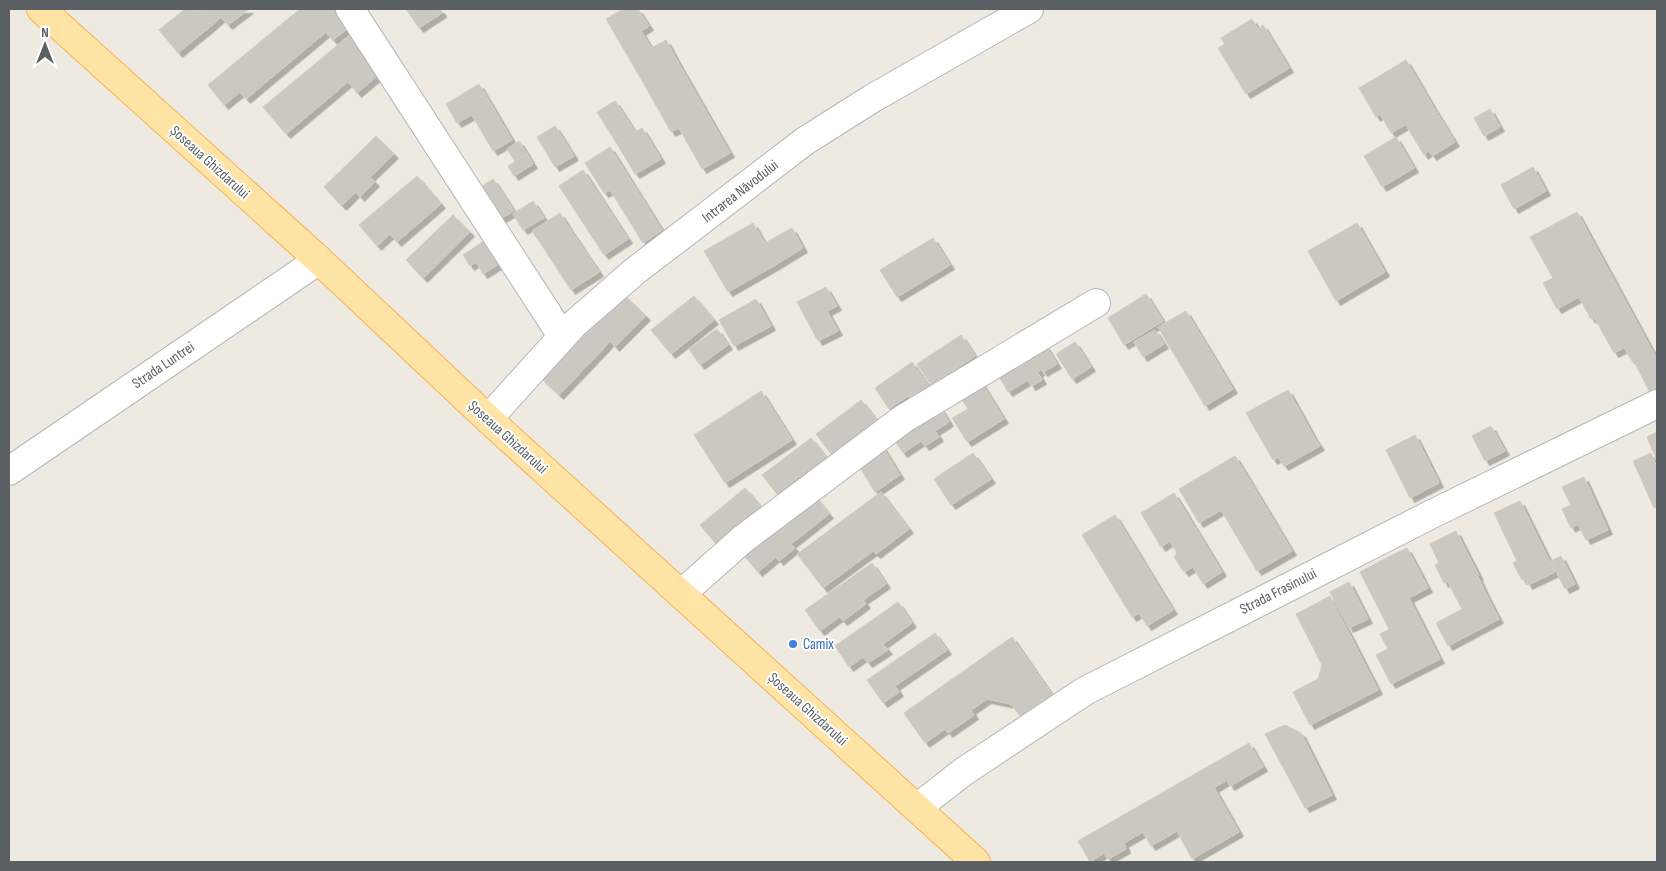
<svg xmlns="http://www.w3.org/2000/svg" width="1666" height="871" font-family="'Sofia Sans Condensed',sans-serif">
  <style>
    .building { fill: #cbc7c1; stroke: #d3cac0; filter: url(#shadow) }
    .lines { fill: none; stroke-linecap: round; stroke-linejoin: round }
    .minor-casing { stroke: #b3b6ba; stroke-width: 30 }
    .major-casing { stroke: #f8b151; stroke-width: 30 }
    .minor { stroke: #fff; stroke-width: 28 }
    .major { stroke: #ffe4a6; stroke-width: 28 }
    .shop-dot { fill: #3f7fe0; stroke: #fff; stroke-width: 2 }
    .labels { text-anchor: middle; stroke-width: 4; stroke-linejoin: round; paint-order: stroke }
    .street-label { font-size: 15px; fill: #5a6064; stroke: #fff }
    .shop-label { font-size: 15px; fill: #366cbe; stroke: #fff; text-anchor: start }
  </style>
  <defs>
    <filter id="shadow"><feDropShadow dx="4.5" dy="4.5" stdDeviation="0" flood-color="#0004"/></filter>
  </defs>
  <rect width="100%" height="100%" fill="#eeeae2"/>
  <g class="building">
    <path d="M185 9H197L211 26 178 53 159 30Z"/>
    <path d="M197 9H249L228 25 221 17 211 26Z"/>
    <path d="M300 9H339L352 25 333 40 326 32 246 99 240 92 224 105 208 85Z"/>
    <path d="M406 9H440L442 13 419 28Z"/>
    <path d="M623 9H638L649 26 641 31 651 48 630 60 606 19Z"/>
    <path d="M1252 19 1258 29 1263 25 1289 68 1246 94 1218 48 1225 44 1221 38Z"/>
    <path d="M351 34 382 72 357 93 348 82 286 134 263 107Z"/>
    <path d="M666 40 679 64 644 84 630 60Z"/>
    <path d="M1406 60 1434 108 1391 133 1380 114 1376 117 1359 88Z"/>
    <path d="M679 64 730 153 702 169 679 128 671 132 644 84Z"/>
    <path d="M479 84 491 104 457 123 446 104Z"/>
    <path d="M615 101 635 132 617 144 597 112Z"/>
    <path d="M491 104 512 140 493 151 472 115Z"/>
    <path d="M1434 108 1455 142 1432 156 1429 151 1424 155 1406 125Z"/>
    <path d="M1490 109 1500 127 1484 136 1474 118Z"/>
    <path d="M555 126 574 156 555 167 537 137Z"/>
    <path d="M642 128 661 159 635 174 617 144Z"/>
    <path d="M376 136 394 154 370 177 375 182 360 197 356 192 342 206 324 187Z"/>
    <path d="M1396 137 1414 168 1382 187 1364 156Z"/>
    <path d="M519 141 527 154 515 161 507 149Z"/>
    <path d="M610 147 662 230 643 243 610 190 604 193 585 163Z"/>
    <path d="M527 154 533 164 514 176 508 166Z"/>
    <path d="M1533 167 1546 191 1514 209 1501 185Z"/>
    <path d="M583 170 628 239 604 255 559 186Z"/>
    <path d="M417 176 441 204 397 242 390 234 377 246 359 225Z"/>
    <path d="M493 179 514 211 500 219 479 188Z"/>
    <path d="M533 201 544 218 523 230 513 214Z"/>
    <path d="M1577 212 1654 354 1634 364 1624 348 1614 353 1594 317 1591 319 1579 297 1557 309 1543 283 1553 278 1530 237Z"/>
    <path d="M560 213 568 226 541 244 532 231Z"/>
    <path d="M453 215 470 232 423 278 406 260Z"/>
    <path d="M753 223 777 264 728 292 704 251Z"/>
    <path d="M1357 223 1385 272 1336 301 1308 251Z"/>
    <path d="M568 226 599 272 571 290 541 244Z"/>
    <path d="M792 228 803 248 777 264 765 243Z"/>
    <path d="M933 238 950 265 897 297 880 270Z"/>
    <path d="M487 239 502 262 483 274 476 262 470 266 463 255Z"/>
    <path d="M826 287 837 306 827 311 838 331 818 341 797 302Z"/>
    <path d="M620 291 646 316 615 347 610 341 604 348 584 330Z"/>
    <path d="M1146 294 1163 321 1124 345 1108 318Z"/>
    <path d="M694 296 714 320 671 354 651 330Z"/>
    <path d="M756 299 771 326 734 346 719 320Z"/>
    <path d="M1186 311 1233 389 1205 406 1158 327Z"/>
    <path d="M717 329 728 345 700 365 689 349Z"/>
    <path d="M584 330 604 348 559 395 540 377Z"/>
    <path d="M1155 330 1164 344 1143 357 1134 342Z"/>
    <path d="M961 335 975 356 931 385 917 364Z"/>
    <path d="M1075 342 1091 367 1072 379 1056 354Z"/>
    <path d="M1045 345 1057 364 1043 372 1031 353Z"/>
    <path d="M1030 353 1040 371 1038 373 1042 380 1031 386 1028 380 1008 392 997 373Z"/>
    <path d="M1654 354 1657 360V387L1649 391 1635 363Z"/>
    <path d="M912 362 934 394 916 406 908 396 889 409 875 388Z"/>
    <path d="M979 379 1004 419 967 442 952 418 968 409 957 392Z"/>
    <path d="M1288 390 1314 437 1273 460 1246 413Z"/>
    <path d="M761 391 792 440 725 483 694 435Z"/>
    <path d="M861 400 877 420 832 455 816 434Z"/>
    <path d="M937 403 949 422 935 431 939 437 925 446 921 441 903 453 890 434Z"/>
    <path d="M1491 426 1505 451 1485 461 1472 436Z"/>
    <path d="M1657 432V461L1647 437Z"/>
    <path d="M1415 435 1439 483 1410 498 1386 450Z"/>
    <path d="M1314 437 1320 446 1284 466 1278 457Z"/>
    <path d="M811 438 832 465 815 479 808 470 777 494 762 475Z"/>
    <path d="M882 446 900 475 875 492 857 463Z"/>
    <path d="M973 453 991 479 951 505 934 479Z"/>
    <path d="M1651 453 1657 468V507L1654 508 1633 461Z"/>
    <path d="M1235 456 1292 551 1257 571 1221 510 1199 523 1179 489Z"/>
    <path d="M1584 477 1608 530 1586 540 1578 524 1571 528 1562 509 1571 505 1562 487Z"/>
    <path d="M745 488 762 508 717 545 700 525Z"/>
    <path d="M881 492 909 529 876 554 873 551 823 588 797 554Z"/>
    <path d="M1174 493 1222 572 1203 584 1193 567 1184 572 1174 557 1177 553 1170 541 1161 547 1141 513Z"/>
    <path d="M813 494 829 514 791 544 795 548 779 561 776 557 758 572 741 552Z"/>
    <path d="M1520 501 1555 572 1528 585 1525 579 1522 580 1513 563 1517 561 1494 513Z"/>
    <path d="M1115 515 1173 610 1147 626 1139 613 1132 617 1082 535Z"/>
    <path d="M1456 531 1479 576 1452 590 1448 581 1444 583 1435 565 1439 563 1430 544Z"/>
    <path d="M1407 548 1428 588 1409 598 1388 557Z"/>
    <path d="M1561 556 1575 584 1565 589 1551 561Z"/>
    <path d="M1388 557 1440 659 1391 684 1376 655 1388 649 1380 634 1389 629 1360 572Z"/>
    <path d="M872 563 886 584 863 600 866 604 843 621 839 617 820 631 805 610Z"/>
    <path d="M1478 577 1487 596 1462 609 1452 590Z"/>
    <path d="M1349 582 1368 619 1349 628 1330 592Z"/>
    <path d="M1330 596 1378 690 1310 725 1293 692 1318 679 1322 665 1296 614Z"/>
    <path d="M1487 596 1499 619 1448 646 1436 623Z"/>
    <path d="M898 602 912 623 883 644 888 650 868 663 863 657 849 667 835 646Z"/>
    <path d="M935 633 947 650 895 686 899 692 883 703 867 680Z"/>
    <path d="M1012 637 1052 695 1020 716 1011 704 987 699 971 710 974 715 948 733 945 729 925 743 904 713Z"/>
    <path d="M1285 725 1301 733 1332 795 1305 808 1265 734Z"/>
    <path d="M1249 743 1263 767 1230 786 1227 780 1214 788 1239 832 1192 859 1177 831 1151 846 1143 832 1124 843 1126 849 1108 859 1104 853 1090 862 1078 841Z"/>
  </g>
  <g class="lines">
    <g class="minor-casing">
      <g id="minor">
        <path d="M350 9 562 336"/>
        <path d="M488 419 573 325 635 271 805 141 873 98 1029 9"/>
        <path d="M9 471 319 260"/>
        <path d="M681 594 743 539 903 419 1096 303"/>
        <path d="M917 808 963 772 1085 691 1432 514 1657 404"/>
      </g>
    </g>
    <g class="major-casing">
      <path id="major" d="M41 9 319 260 488 419 976 862"/>
    </g>
    <use href="#minor" class="minor"/>
    <use href="#major" class="major"/>
  </g>
  <circle class="shop-dot" cx="793" cy="644" r="5"/>
  <g class="labels">
    <g class="street-label">
      <text transform="translate(210 162) rotate(42)" y="5">Șoseaua Ghizdarului</text>
      <text transform="translate(740 191) rotate(-38)" y="5">Intrarea Năvodului</text>
      <text transform="translate(163 365) rotate(-34)" y="5">Strada Luntrei</text>
      <text transform="translate(508 437) rotate(42)" y="5">Șoseaua Ghizdarului</text>
      <text transform="translate(1278 591) rotate(-27)" y="5">Strada Frasinului</text>
      <text transform="translate(808 709) rotate(42)" y="5">Șoseaua Ghizdarului</text>
    </g>
    <g class="shop-label">
      <text x="803" y="649">Camix</text>
    </g>
  </g>
  <rect width="1666" height="871" fill="none" stroke="#5a6064" stroke-width="20"/>
  <g transform="translate(45 45)" stroke="#ffffff" stroke-width="4" paint-order="stroke">
  <path d="M0-4L9 19L0 12L-9 19Z" fill="#5a6064"/>
  <text y="-8" font-size="14" font-weight="bold" text-anchor="middle" fill="#5a6064">N</text>
  </g>
</svg>
